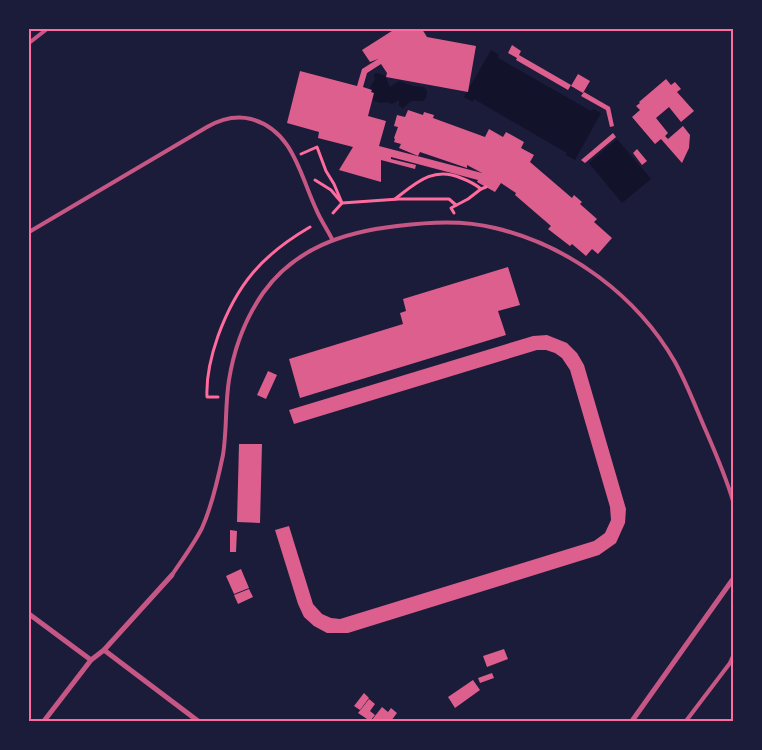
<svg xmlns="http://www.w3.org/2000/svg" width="762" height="750" font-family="'Source Serif 4',serif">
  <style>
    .water { fill: #12122b }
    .building { fill: #dd5f8e }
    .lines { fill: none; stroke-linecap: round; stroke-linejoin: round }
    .path { stroke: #ff6b9d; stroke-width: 3 }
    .service { stroke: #c65784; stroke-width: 4 }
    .minor { stroke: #c65784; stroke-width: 5 }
    .neatline { fill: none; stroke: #ff6b9d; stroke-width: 2 }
  </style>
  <rect width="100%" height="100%" fill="#1b1b3a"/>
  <g class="water">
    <path d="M491 50 499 55 498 58 591 111 593 109 601 113 575 160 566 155 567 153 474 99 473 102 464 97Z"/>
    <path d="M378 73 385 76 390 87 399 81 413 86 424 87 427 91 426 98 423 101H411L403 108 399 106V100L392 104 386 102 381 103 374 101C368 94 369 86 375 80L374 74Z"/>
    <path d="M617 139 651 179 622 203 589 163Z"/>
  </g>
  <g class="building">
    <path d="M395 29H422L427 37 476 46 468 92 386 77 387 73 381 64 367 73 363 87 372 90 371 92 374 93 368 116 386 121 379 146 482 173 467 165V168L420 152 418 156 399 148 401 144 394 142 395 139 394 138 398 127 394 126 397 115 405 117 408 110 423 115 424 112 434 115 433 118 485 137 489 129 503 137 506 132 524 142 521 148 534 155 530 162 572 198 574 195 582 202 580 204 597 219 594 222 612 238 598 254 592 249 586 256 572 244 570 246 548 229 551 226 515 195 516 193 501 183 495 192 477 182 478 180 391 157V159L416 165 415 169 381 160V182L339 170 353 147 318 138 319 132 287 123 300 71 357 86 362 69 378 59 370 62 362 50Z"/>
    <path d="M512 45 521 51 519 55 571 85 568 90 516 60 517 58 508 53Z"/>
    <path d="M578 74 590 81 583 93 571 86Z"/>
    <path d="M666 79 671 85 675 82 681 89 677 92 694 111 681 122 669 107 656 118 668 133 665 136 668 139 683 126 690 135 689 148 682 163 661 139 655 144 632 117 640 110 636 106 640 103 639 102Z"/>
    <path d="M584 92 610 107 614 126 610 127 606 110 581 96Z"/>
    <path d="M613 133 616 137 585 163 581 160Z"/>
    <path d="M637 149 647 161 642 165 633 153Z"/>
    <path d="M508 267 520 305 498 311 506 335 300 398 289 359 403 324 400 313 406 311 403 299Z"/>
    <path d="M547 335 567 343 577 353 584 365 626 509 625 523 616 543 599 555 348 633H327L314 626 304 617 298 604 275 530 289 526 313 604 322 614 331 618 340 619 594 541 605 533 611 520 610 507 570 370 562 358 555 353 546 350H537L294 424 289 410 533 336Z"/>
    <path d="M268 371 277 375 266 399 257 395Z"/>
    <path d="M239 444H262L260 523 237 522Z"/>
    <path d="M230 530 237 531 236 552H230Z"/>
    <path d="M241 569 249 588 234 594 226 576Z"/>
    <path d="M249 589 253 597 238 604 234 595Z"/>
    <path d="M504 649 508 659 487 667 483 656Z"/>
    <path d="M492 673 494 678 480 683 478 678Z"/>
    <path d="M473 680 480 690 455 708 448 697Z"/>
    <path d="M364 693 369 698 360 710 354 706Z"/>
    <path d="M369 699 375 704 370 711 375 715 370 721 358 713Z"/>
    <path d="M382 707 388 712 391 708 397 713 391 721H371Z"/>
  </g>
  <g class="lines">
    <g class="path">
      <path d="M301 154 317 147 326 171 334 184 342 203 399 199H449L456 205"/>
      <path d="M315 180 331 190 342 203 333 213"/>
      <path d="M395 199C416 183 433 166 461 178 469 181 475 184 481 189L486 187"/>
      <path d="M454 213 451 208 468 199 481 189"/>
      <path d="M218 397H207C206 376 211 356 218 336 237 284 262 255 310 227"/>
    </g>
    <g class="service">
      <path d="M29 43 47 29"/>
      <path d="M29 232 207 127C221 119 235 115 251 119 293 130 300 175 316 209 320 219 327 229 332 239"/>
      <path d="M172 575C182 560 194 544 202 528 212 506 218 479 223 455 227 430 225 405 229 380 234 349 245 319 263 293 295 248 344 232 397 226 430 222 463 220 495 228 570 246 637 296 675 362 687 384 696 408 706 431 716 454 726 477 733 501"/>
      <path d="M686 721 730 663 733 656"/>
    </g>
    <g class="minor">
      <path d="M29 614 91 660"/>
      <path d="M104 650 198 721"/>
      <path d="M44 721 91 660 104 650 172 575"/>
      <path d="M632 721 733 579"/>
    </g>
  </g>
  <rect width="762" height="750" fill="none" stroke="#1b1b3a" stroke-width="60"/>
  <rect x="30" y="30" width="702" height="690" class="neatline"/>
</svg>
